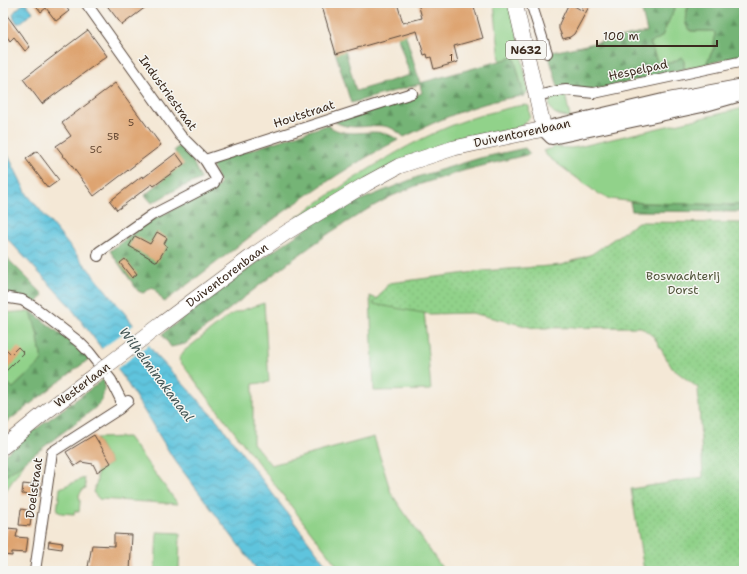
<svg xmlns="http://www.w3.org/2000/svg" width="747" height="574" font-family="'Shantell Sans',sans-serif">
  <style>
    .grass { fill: #91d28a; stroke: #667e54 }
    .forest { fill: url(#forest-firs); stroke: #586f4a }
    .park { fill: url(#park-dots); stroke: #667e54 }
    .water { fill: url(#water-waves); stroke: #4d777e }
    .pier { fill: #f4e8d6 }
    .building { fill: #dea471 }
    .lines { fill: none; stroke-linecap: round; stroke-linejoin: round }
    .minor-casing { stroke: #57463a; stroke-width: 12 }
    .secondary-casing { stroke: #57463a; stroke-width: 16 }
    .primary-casing { stroke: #57463a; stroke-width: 16 }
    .minor { stroke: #fff; stroke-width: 10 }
    .secondary { stroke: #fff; stroke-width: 14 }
    .primary { stroke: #fff; stroke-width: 15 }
    .primary-bridge-casing { stroke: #57463a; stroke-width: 16; stroke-linecap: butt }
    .primary-bridge { stroke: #fff; stroke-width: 15 }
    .labels { text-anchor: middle; stroke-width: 3; stroke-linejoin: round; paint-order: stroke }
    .number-label { font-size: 10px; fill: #644833 }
    .shield { fill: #f6f6f2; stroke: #73675e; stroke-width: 1 }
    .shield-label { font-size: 11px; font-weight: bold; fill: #3b2a1e }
    .street-label { font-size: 12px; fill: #3b2a1e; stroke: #f6f6f2 }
    .park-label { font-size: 12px; fill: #505439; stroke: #f6f6f2 }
    .water-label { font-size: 13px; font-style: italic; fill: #465857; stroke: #f6f6f2 }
  </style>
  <defs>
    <pattern id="forest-firs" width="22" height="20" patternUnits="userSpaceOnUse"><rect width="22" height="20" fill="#74b476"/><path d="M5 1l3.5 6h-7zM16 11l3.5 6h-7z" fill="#609360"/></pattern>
    <pattern id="park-dots" width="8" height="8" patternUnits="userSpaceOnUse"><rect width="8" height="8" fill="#91d28a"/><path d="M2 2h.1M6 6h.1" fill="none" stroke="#7eb477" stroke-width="1.8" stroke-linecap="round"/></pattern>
    <pattern id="water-waves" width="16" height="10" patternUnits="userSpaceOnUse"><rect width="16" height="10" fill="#5fc4dd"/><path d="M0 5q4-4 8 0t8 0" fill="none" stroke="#509fb3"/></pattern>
  </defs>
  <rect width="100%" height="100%" fill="#f6f6f2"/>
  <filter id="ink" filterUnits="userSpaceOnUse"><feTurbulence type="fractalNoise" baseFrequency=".025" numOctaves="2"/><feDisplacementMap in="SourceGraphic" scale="8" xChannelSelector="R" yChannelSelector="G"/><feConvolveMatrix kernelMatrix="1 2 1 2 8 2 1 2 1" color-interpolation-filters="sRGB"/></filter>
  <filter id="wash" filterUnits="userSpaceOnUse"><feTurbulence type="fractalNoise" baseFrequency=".012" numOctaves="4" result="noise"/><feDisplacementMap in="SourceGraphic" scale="16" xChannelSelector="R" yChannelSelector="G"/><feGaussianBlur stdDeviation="0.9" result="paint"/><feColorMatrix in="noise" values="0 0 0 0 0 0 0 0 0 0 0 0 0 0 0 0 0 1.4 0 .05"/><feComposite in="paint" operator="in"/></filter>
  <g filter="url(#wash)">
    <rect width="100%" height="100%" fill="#f4e8d6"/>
    <g class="grass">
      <path d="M494 3H512L528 91 524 96 514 57 500 61Z"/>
      <path d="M677 3H689C686 13 682 22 690 31H713L715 33 714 48 706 64 684 69V59L682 57 671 63H664L659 67 650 42 657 40 662 36Z"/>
      <path d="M564 95 566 98 570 117C560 117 547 113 550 100L554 97Z"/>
      <path d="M526 105 529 106 530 117 521 127 445 146 294 219C351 180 417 133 485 114 498 111 512 106 526 105Z"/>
      <path d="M744 108V205L644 203 610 199 597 193 547 156 543 151 555 147 571 148 578 147Z"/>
      <path d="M370 296 379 300 424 310 431 390 374 391Z"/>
      <path d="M264 303 269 382 253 384V443L271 465 374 437 391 493 444 571H341L179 360 180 357 184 351 230 315 237 312Z"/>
      <path d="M31 311 37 332 42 361 13 388 3 379V313Z"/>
      <path d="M128 437 178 504 99 499 93 492 97 482V472L111 463 96 438Z"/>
      <path d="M25 461V462L3 495V478Z"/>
      <path d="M84 478 86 488 83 489 79 495 80 502 79 512 75 511 74 514 61 513 57 511 60 488Z"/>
      <path d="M157 532 180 533 179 571H155Z"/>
    </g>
    <g class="forest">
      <path d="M640 3H677L662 36 657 40 650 43 659 67 664 63H671L682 57 684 59V69L589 91 559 90 548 53 647 32Z"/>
      <path d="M689 3H744V55L706 64 714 48 715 33 713 31H693L688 29 685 22Z"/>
      <path d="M404 29 420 83 514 57 524 96C482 100 441 119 404 137 400 134 396 130 391 128 373 121 356 133 335 122L422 93 420 84 351 103 334 48 344 46 356 91 410 75 396 32Z"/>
      <path d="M327 125C352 143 375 122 398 140 314 183 240 246 164 302L153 287 143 293 138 291 110 251 148 222 219 186 220 184 211 163Z"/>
      <path d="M184 143 201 179 177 189 152 203 145 195 182 164 174 150Z"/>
      <path d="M525 148 530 154 466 170 418 185 392 196 368 209 331 232 289 262 185 344 171 347 162 334 257 262 315 223 356 202 420 176 480 158Z"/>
      <path d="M630 202 644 203 744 205V212L632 211Z"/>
      <path d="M3 252 10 261 42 293 43 296 38 302 34 304 3 294Z"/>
      <path d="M31 311 63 336 89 359 3 425V398L7 393 3 389V379L13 388 42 361 37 332Z"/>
      <path d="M104 379C105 391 104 399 95 408L3 478V456L28 435Z"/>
    </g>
    <path class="park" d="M638 222 744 223V571H644L631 489 703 477 698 388 672 368 654 337 641 327 534 328 472 313 429 314 373 304 389 283 483 271 562 265 592 254Z"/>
    <g class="water">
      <path d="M24 3 27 4 33 12 20 23H17L14 18 13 14 16 10Z"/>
      <path d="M3 145 27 194 126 315 156 355 217 420 331 571H258L173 458 124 378 69 305 3 234Z"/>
    </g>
    <path class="pier" d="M135 324 150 344 115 370 100 350Z"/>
    <g id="blocks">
      <g class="building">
        <path d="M34 3H63L69 11 56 21 46 8 41 12Z"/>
        <path d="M105 3H151L122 25Z"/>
        <path d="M321 3H397L403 23 422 18 418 3H473L483 38 454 46 458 62 434 69 431 57 428 58 427 54 424 55 417 31 336 54Z"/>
        <path d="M569 3 583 11 581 3H591L574 34 570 37 563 39 559 29V24Z"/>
        <path d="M3 10 30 47 25 51 14 37 10 41 3 31Z"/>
        <path d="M88 30 107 56 42 104 23 79Z"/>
        <path d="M115 83 161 145 94 196 66 158 62 156 63 155 56 146 71 136 62 123Z"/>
        <path d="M37 151 59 180 48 188 26 159Z"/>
        <path d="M176 153 184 164 154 186 152 184 117 210 110 201 142 176 143 178Z"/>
        <path d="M157 232 167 238 164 244 167 246 157 262 129 246 135 236 150 244Z"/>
        <path d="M125 259 137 274 132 278 120 263Z"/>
        <path d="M3 346 11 354 18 347 24 353 3 374Z"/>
        <path d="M94 435 111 463 97 472 93 464 81 462 75 466 66 452Z"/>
        <path d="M32 482 39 483 38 496 22 494 23 484 32 485Z"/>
        <path d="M21 509 32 511 30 526 19 525Z"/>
        <path d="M7 528 18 529 16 537 28 538 26 553 12 552V556L4 555Z"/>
        <path d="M114 534 132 535 130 571H97V568L88 567 92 545 114 546Z"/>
        <path d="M49 541 63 543 62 549 48 547Z"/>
      </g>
    </g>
  </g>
  <g filter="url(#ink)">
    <use href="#blocks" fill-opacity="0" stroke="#57463a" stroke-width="1"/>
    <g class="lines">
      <g class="minor-casing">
        <g id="minor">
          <path d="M86 3 180 135 205 160 216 178 214 183 152 215 99 252 98 256"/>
          <path d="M531 3 547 53"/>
          <path d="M537 96 558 91 566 90 594 93 744 61"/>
          <path d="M205 160 412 93"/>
          <path d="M3 297 22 300 34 307 79 342 89 352 111 380 121 400V405"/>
          <path d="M35 571 52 452 119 409 128 401"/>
        </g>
      </g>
      <g class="secondary-casing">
        <path id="secondary" d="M744 86 663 101 544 129 552 137 702 105 744 93"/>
      </g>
      <g class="primary-casing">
        <g id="primary">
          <path id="s1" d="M163 323 255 254 287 232 366 184 399 166 454 148 544 129 515 3"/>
          <path d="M3 447 47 411 92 377"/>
        </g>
      </g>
      <use href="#minor" class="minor"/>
      <use href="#secondary" class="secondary"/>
      <use href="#primary" class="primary"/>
      <g class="primary-bridge-casing">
        <path id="primary-bridge" d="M92 377 163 323"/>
      </g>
      <use href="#primary-bridge" class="primary-bridge"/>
    </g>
  </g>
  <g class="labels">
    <g class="number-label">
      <text x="451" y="61">1</text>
      <text x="131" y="126">5</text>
      <text x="113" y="140">5B</text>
      <text x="96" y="153">5C</text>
    </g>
    <rect class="shield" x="506" y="41" width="40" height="18" rx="3"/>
    <g class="shield-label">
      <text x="526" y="54">N632</text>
    </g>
    <g class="street-label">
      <text transform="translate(638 70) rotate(-12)" y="4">Hespelpad</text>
      <text transform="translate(168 93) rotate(54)" y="4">Industriestraat</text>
      <text transform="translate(304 114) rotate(-18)" y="4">Houtstraat</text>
      <text transform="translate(522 133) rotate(-12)" y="4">Duiventorenbaan</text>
      <text dy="4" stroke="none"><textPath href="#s1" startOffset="80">Duiventorenbaan</textPath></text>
      <text transform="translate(82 385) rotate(-37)" y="4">Westerlaan</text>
      <text transform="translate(34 488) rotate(-82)" y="4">Doelstraat</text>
    </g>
    <g class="park-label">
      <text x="683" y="280">Boswachterij<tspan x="683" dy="14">Dorst</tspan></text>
    </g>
    <g class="water-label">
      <text transform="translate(157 374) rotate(53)" y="5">Wilhelminakanaal</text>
    </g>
  </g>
  <rect width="747" height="574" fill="none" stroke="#f6f6f2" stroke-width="16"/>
  <path d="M597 40v6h120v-6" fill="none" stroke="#3b2a1e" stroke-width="2"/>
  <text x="603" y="40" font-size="12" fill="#3b2a1e" stroke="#f6f6f2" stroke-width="3" paint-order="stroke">100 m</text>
</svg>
